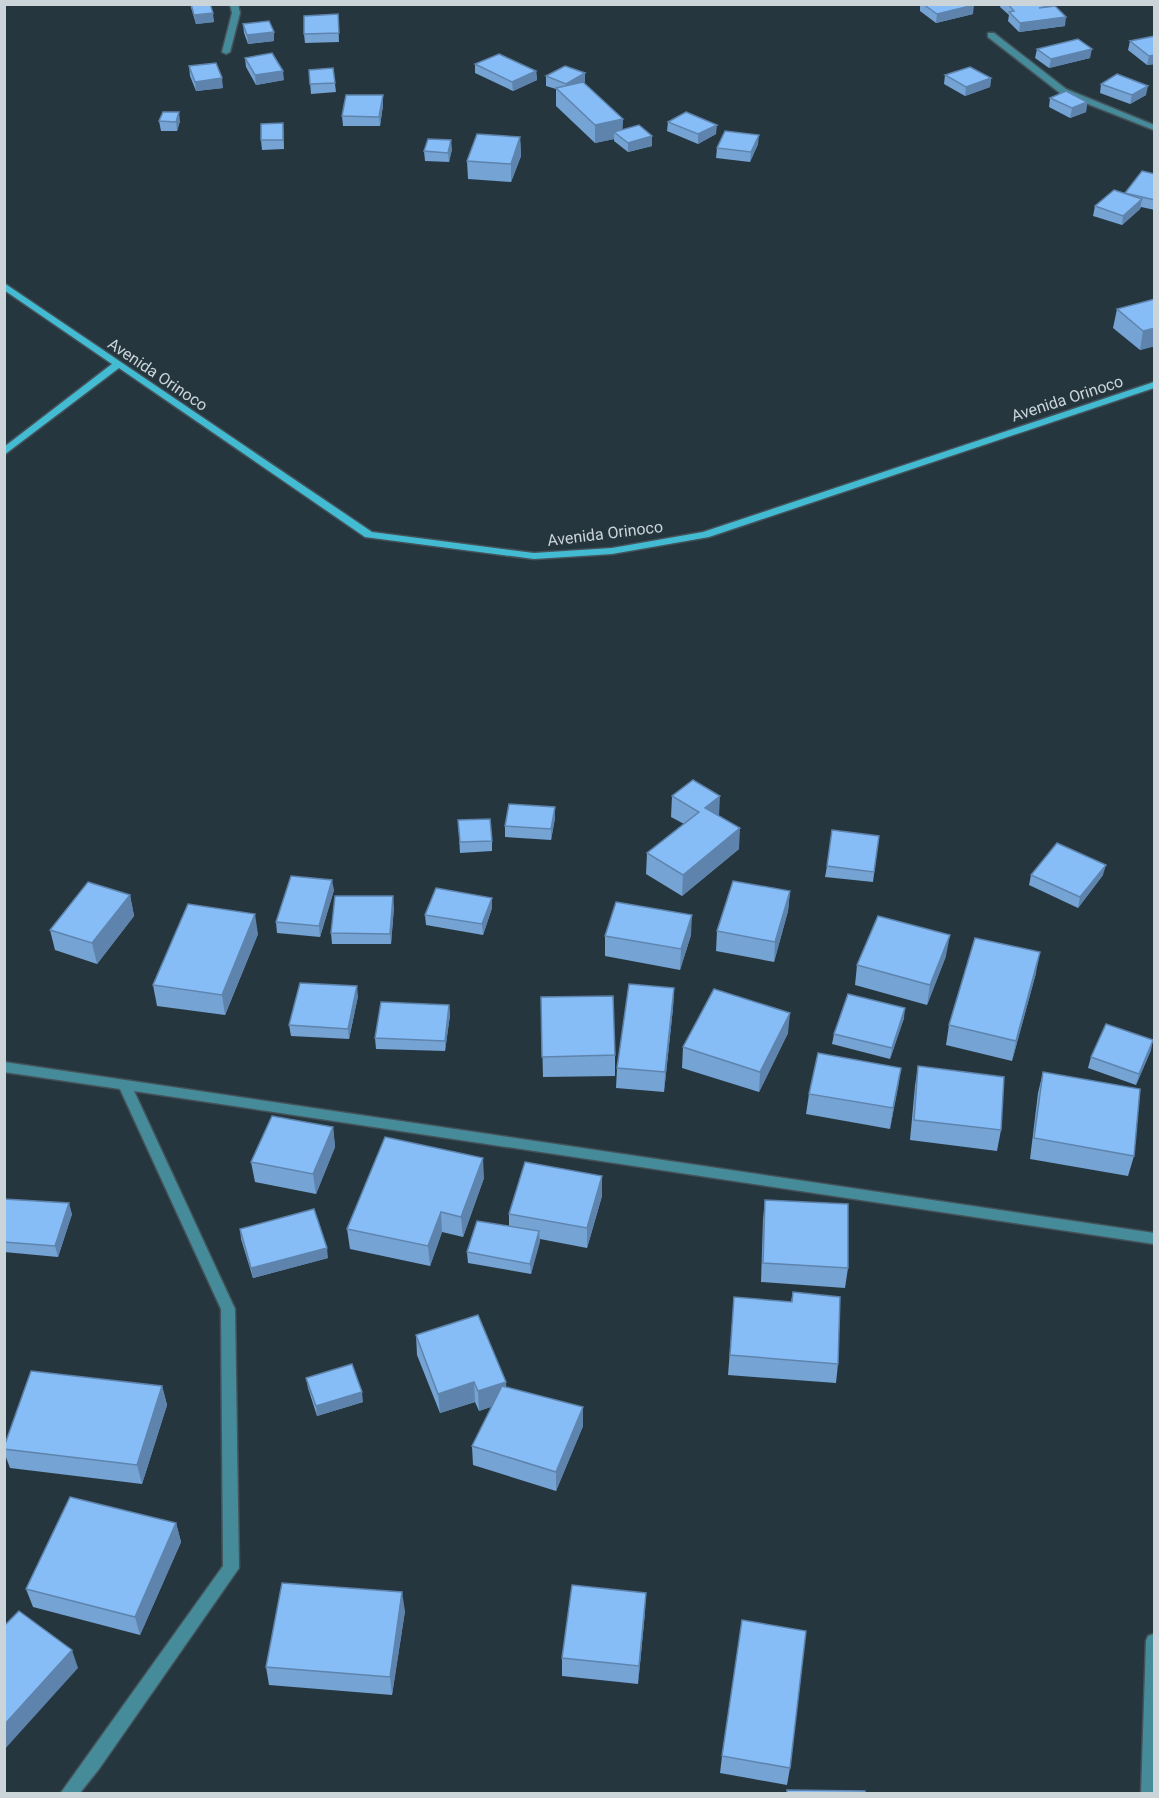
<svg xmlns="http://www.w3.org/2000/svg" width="1159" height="1798" font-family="Roboto,sans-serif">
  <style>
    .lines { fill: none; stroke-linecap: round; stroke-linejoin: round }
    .street-casing { stroke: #44525a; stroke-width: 3 }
    .secondary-casing { stroke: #44525a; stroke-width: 3 }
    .street { fill: #468b99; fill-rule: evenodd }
    .secondary { fill: #43bcd3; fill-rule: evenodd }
    .wall { fill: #74a3d4 }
    .shaded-wall { fill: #5e84ad }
    .building { fill: #87bdf7; stroke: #5e84ad; stroke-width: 1.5 }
    .labels { text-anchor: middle; stroke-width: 6; stroke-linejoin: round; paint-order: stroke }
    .street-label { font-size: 16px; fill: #cad4d9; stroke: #26363e }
  </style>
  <rect width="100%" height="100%" fill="#26363e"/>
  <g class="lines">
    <g class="street-casing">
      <g id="street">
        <path d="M230 4H238L240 13 230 52 226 54 222 52 232 13Z"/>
        <path d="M988 33H994L1066 89 1154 125V130L1060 93 988 37Z"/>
        <path d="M4 1062 1154 1233V1244L134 1091 235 1309 239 1568 99 1769 79 1794H60L223 1566 221 1309 120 1089 4 1072Z"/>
        <path d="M1154 1634V1794H1141L1146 1641 1148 1636Z"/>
      </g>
    </g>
    <g class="secondary-casing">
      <path id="secondary" d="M4 283 372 532 534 553 612 548 703 532 1151 383 1154 382V388L709 537 612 554 534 559 365 537 119 368 4 455V447L112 364 4 290Z"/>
    </g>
    <use href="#street" class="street"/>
    <use href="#secondary" class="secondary"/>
  </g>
  <g class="wall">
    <path d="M190 4H210L214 22 196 24Z"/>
    <path d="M920 4H973V14L936 23 920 11Z"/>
    <path d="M1001 4H1052L1065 26 1019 32 1008 21 1009 15 1000 7Z"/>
    <path d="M1085 4H1128L1087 6Z"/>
    <path d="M338 14 339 42 305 43 304 34Z"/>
    <path d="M243 24 274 41 248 44 244 33Z"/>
    <path d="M1155 36V64L1147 65 1128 50 1130 41Z"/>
    <path d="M1037 49 1090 58 1049 68 1035 58Z"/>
    <path d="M245 58 284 80 256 85 246 67Z"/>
    <path d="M475 64 536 71 537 80 513 91 475 73Z"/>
    <path d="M189 66 223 88 196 91 190 76Z"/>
    <path d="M333 68 336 92 311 94 309 70Z"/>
    <path d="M945 75 991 78 990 87 965 96 944 84Z"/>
    <path d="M546 76 585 82 584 83 623 119 622 130 652 146 628 152 614 141V139L595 143 556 106V89L546 86Z"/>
    <path d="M1101 84 1146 95 1130 104 1100 93Z"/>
    <path d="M383 95V105L380 126H343L342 116Z"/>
    <path d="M1050 98 1087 102 1086 112 1070 118 1049 107Z"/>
    <path d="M159 121H180L177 131H161Z"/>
    <path d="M668 122 716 134 698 144 667 131Z"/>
    <path d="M284 132V149L262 150 261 140Z"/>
    <path d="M520 137 521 156 511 182 468 179 467 161Z"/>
    <path d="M758 144 750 162 716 158 717 148Z"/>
    <path d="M452 149 449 162 425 161 424 151Z"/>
    <path d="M1155 174V210L1141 207 1140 209 1122 225 1093 216 1095 206 1124 194Z"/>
    <path d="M1155 299V346L1140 350 1113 328 1117 309Z"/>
    <path d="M672 796 719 816 739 849 682 896 646 874 647 853 684 824 671 817Z"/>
    <path d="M555 818 551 840 505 837V826Z"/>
    <path d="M458 820 492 841V851L460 853Z"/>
    <path d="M879 836 873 882 825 877 827 866Z"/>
    <path d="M1031 875H1103L1078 908 1029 885Z"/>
    <path d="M334 890 320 937 277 933 276 922Z"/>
    <path d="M790 891 788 911 774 962 716 951 717 931Z"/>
    <path d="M130 895 134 916 97 964 55 950 50 930Z"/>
    <path d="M394 907 391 944H332L331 933Z"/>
    <path d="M492 908 483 935 426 925 425 915Z"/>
    <path d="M258 934 225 1015 157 1006 153 985Z"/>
    <path d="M691 935 680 970 605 956V936Z"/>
    <path d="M946 956 927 1005 855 985 857 965Z"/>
    <path d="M1036 973 1012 1061 946 1045 949 1025Z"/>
    <path d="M674 988 673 1008 664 1092 616 1088 617 1068Z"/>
    <path d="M358 996 349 1039 291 1036 289 1025Z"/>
    <path d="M541 997 615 1055V1076L543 1077Z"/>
    <path d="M449 1005 450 1015 445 1051 376 1049 375 1038Z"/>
    <path d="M904 1018 890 1059 832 1044 834 1034Z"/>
    <path d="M788 1033 759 1092 682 1068 683 1047Z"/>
    <path d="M1151 1050 1136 1085 1088 1068 1091 1057Z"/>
    <path d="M918 1066 1001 1130 997 1151 910 1140 915 1086Z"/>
    <path d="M901 1068 890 1129 806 1114 809 1094Z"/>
    <path d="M1043 1072 1134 1156 1128 1176 1030 1159 1038 1093Z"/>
    <path d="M333 1127 335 1147 316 1194 255 1182 251 1162Z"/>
    <path d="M602 1176V1196L587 1248 540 1239 531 1274 468 1263 467 1252 509 1226V1214Z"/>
    <path d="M484 1178 463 1237 442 1232 430 1266 350 1249 347 1229Z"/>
    <path d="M5 1199 72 1214 58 1257 4 1252Z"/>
    <path d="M765 1200 848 1268 845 1288 761 1282 763 1220Z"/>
    <path d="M240 1229 328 1258 253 1278 241 1239Z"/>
    <path d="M793 1292 838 1364 836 1383 728 1375 734 1297 791 1302Z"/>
    <path d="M416 1335 506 1387 583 1426 556 1491 473 1465 472 1446 492 1406 479 1411 475 1402 440 1413 417 1355Z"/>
    <path d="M306 1378 363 1402 317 1416 308 1388Z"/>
    <path d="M162 1386 167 1405 142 1484 10 1468 4 1452V1447Z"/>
    <path d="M176 1523 181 1542 140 1635 33 1607 26 1589Z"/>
    <path d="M405 1611 392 1695 269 1685 266 1667Z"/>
    <path d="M645 1612 638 1684 562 1676V1658Z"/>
    <path d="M722 1756 790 1768 787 1785 720 1773Z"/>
  </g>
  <g class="shaded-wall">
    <path d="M974 5 973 14 936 23 937 14Z"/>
    <path d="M213 13 214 22 196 24 194 15Z"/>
    <path d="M1066 17 1065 26 1019 32 1020 23Z"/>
    <path d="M274 32V41L248 44 247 35Z"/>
    <path d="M1092 49 1090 58 1049 68 1051 59Z"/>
    <path d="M1155 55V64L1147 65 1149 56Z"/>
    <path d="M283 71 284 80 256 85 255 75Z"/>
    <path d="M536 71 537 80 513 91 512 82Z"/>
    <path d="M585 73V82L566 93V84Z"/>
    <path d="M222 78 223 88 196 91 195 82Z"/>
    <path d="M991 78 990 87 965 96 966 87Z"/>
    <path d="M1148 86 1146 95 1130 104 1132 95Z"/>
    <path d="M383 95V105L380 126 379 117Z"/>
    <path d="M1087 102 1086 112 1070 118 1072 108Z"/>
    <path d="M179 112 180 121 177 131 176 122Z"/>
    <path d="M623 119 622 137 614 132V139L595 143V125Z"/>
    <path d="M283 123 284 132V149L283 140Z"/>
    <path d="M717 125 716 134 698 144V134Z"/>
    <path d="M759 135 758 144 750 162 751 152Z"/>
    <path d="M652 136V146L628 152V143Z"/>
    <path d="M520 137 521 156 511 182V164Z"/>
    <path d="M451 140 452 149 449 162 448 153Z"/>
    <path d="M1142 199 1140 209 1122 225 1123 216Z"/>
    <path d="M1155 328V346L1140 350 1143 331Z"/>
    <path d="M720 796 719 816 705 808Z"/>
    <path d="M555 807V818L551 840V829Z"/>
    <path d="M740 828 739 849 682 896 683 875Z"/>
    <path d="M1106 865 1103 875 1078 908 1080 897Z"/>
    <path d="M332 880 334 890 320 937 319 926Z"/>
    <path d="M790 891 788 911 774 962 775 942Z"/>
    <path d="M130 895 134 916 97 964 92 943Z"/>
    <path d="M393 896 394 907 391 944 390 934Z"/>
    <path d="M492 898V908L483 935 482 924Z"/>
    <path d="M255 914 258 934 225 1015 222 995Z"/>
    <path d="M692 915 691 935 680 970 681 949Z"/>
    <path d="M950 935 946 956 927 1005 930 985Z"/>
    <path d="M1040 952 1036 973 1012 1061 1016 1041Z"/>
    <path d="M357 986 358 996 349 1039 348 1029Z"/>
    <path d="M674 988 673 1008 664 1092 665 1072Z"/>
    <path d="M449 1005 450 1015 445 1051V1041Z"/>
    <path d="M905 1008 904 1018 890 1059 892 1048Z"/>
    <path d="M790 1013 788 1033 759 1092 760 1072Z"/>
    <path d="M1153 1040 1151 1050 1136 1085 1139 1074Z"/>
    <path d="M901 1068 898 1088 890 1129 893 1108Z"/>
    <path d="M333 1127 335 1147 316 1194 313 1174Z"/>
    <path d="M483 1158 484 1178 463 1237 461 1217Z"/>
    <path d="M602 1176V1196L587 1248V1228Z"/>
    <path d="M69 1203 72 1214 58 1257 55 1246Z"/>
    <path d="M441 1212 442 1232 430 1266 428 1246Z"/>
    <path d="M539 1231 540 1242 531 1274 530 1264Z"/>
    <path d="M327 1248 328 1258 253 1278 251 1268Z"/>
    <path d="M474 1382 475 1402 440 1413 438 1394Z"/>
    <path d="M506 1382 507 1402 479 1411 478 1391Z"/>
    <path d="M162 1386 167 1405 142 1484 137 1465Z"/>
    <path d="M362 1392 363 1402 317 1416 316 1406Z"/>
    <path d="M583 1407V1426L556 1491V1472Z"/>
    <path d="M176 1523 181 1542 140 1635 135 1617Z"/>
    <path d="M402 1592 405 1611 392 1695 390 1677Z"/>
    <path d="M646 1593 645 1612 638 1684 639 1666Z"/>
    <path d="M72 1650 78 1668 4 1750V1725Z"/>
  </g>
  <g class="building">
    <path d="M191 4H210L213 13 194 15Z"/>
    <path d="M923 4H973L974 5 937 14Z"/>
    <path d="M1008 4H1052L1053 5 1039 8 1055 6 1066 17 1020 23 1009 12 1014 11Z"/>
    <path d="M338 14 339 33 304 34V16Z"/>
    <path d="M269 21 274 32 247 35 243 24Z"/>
    <path d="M1155 36V55L1149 56 1130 41Z"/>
    <path d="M1078 39 1092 49 1051 59 1037 49Z"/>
    <path d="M272 53 283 71 255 75 245 58Z"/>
    <path d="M499 54 536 71 512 82 475 64Z"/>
    <path d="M216 63 222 78 195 82 189 66Z"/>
    <path d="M565 66 585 73 566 84 546 76Z"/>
    <path d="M970 67 991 78 966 87 945 75Z"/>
    <path d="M333 68 335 83 310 84 309 70Z"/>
    <path d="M1117 74 1148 86 1132 95 1101 84Z"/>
    <path d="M583 82 623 119 595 125 556 88Z"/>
    <path d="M1066 91 1087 102 1072 108 1050 98Z"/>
    <path d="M346 95H383L379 117 342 116Z"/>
    <path d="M163 112H179L176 122 159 121Z"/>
    <path d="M686 112 717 125 698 134 668 122Z"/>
    <path d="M283 123V140H261V124Z"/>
    <path d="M639 125 652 136 628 143 614 132Z"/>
    <path d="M725 131 759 135 751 152 717 148Z"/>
    <path d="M477 134 520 137 511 164 467 161Z"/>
    <path d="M428 139 451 140 448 153 424 151Z"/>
    <path d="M1142 171 1155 174V200L1125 193Z"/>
    <path d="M1114 190 1142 199 1123 216 1095 206Z"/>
    <path d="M1155 299V328L1143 331 1117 309Z"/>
    <path d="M693 780 720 796 705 808 740 828 683 875 647 853 699 812 672 796Z"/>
    <path d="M509 804 555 807 551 829 505 826Z"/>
    <path d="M490 819 492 841 460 842 458 820Z"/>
    <path d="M832 830 879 836 874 872 827 866Z"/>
    <path d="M1057 843 1106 865 1080 897 1031 875Z"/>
    <path d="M291 876 332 880 319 926 276 922Z"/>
    <path d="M733 881 790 891 775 942 717 931Z"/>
    <path d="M88 882 130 895 92 943 50 930Z"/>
    <path d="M436 888 492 898 482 924 425 915Z"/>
    <path d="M335 896H393L390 934 331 933Z"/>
    <path d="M616 902 692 915 681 949 605 936Z"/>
    <path d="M188 904 255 914 222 995 153 985Z"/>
    <path d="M878 916 950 935 930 985 857 965Z"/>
    <path d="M975 938 1040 952 1016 1041 949 1025Z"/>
    <path d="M300 983 357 986 348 1029 289 1025Z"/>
    <path d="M629 984 674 988 665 1072 617 1068Z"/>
    <path d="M714 989 790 1013 760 1072 683 1047Z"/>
    <path d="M848 994 905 1008 892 1048 834 1034Z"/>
    <path d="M613 996 615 1055 542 1057 541 997Z"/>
    <path d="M381 1002 449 1005 445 1041 375 1038Z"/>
    <path d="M1106 1024 1153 1040 1139 1074 1091 1057Z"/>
    <path d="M818 1053 901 1068 893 1108 809 1094Z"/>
    <path d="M918 1066 1004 1077 1001 1130 914 1120Z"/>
    <path d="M1043 1072 1140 1089 1134 1156 1034 1138Z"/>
    <path d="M272 1116 333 1127 313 1174 251 1162Z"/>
    <path d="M385 1137 483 1158 461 1217 441 1212 428 1246 347 1229Z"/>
    <path d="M525 1162 602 1176 587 1228 509 1214Z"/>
    <path d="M4 1199 69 1203 55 1246 4 1242Z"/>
    <path d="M765 1200 848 1204V1268L763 1263Z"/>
    <path d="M314 1209 327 1248 251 1268 240 1229Z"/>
    <path d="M477 1221 539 1231 530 1264 467 1252Z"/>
    <path d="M793 1292 840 1297 838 1364 730 1355 734 1297 792 1302Z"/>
    <path d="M478 1315 506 1382 478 1391 474 1382 438 1394 416 1335Z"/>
    <path d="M352 1364 362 1392 316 1406 306 1378Z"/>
    <path d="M31 1371 162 1386 137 1465 4 1449V1447Z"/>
    <path d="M502 1386 583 1407 556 1472 472 1446Z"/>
    <path d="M70 1497 176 1523 135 1617 26 1589Z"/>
    <path d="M282 1583 402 1592 390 1677 266 1667Z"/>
    <path d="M572 1585 646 1593 639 1666 562 1658Z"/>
    <path d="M19 1611 72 1650 4 1725V1626Z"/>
    <path d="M742 1620 806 1631 790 1768 722 1756Z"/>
    <path d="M787 1790 865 1791V1794H787Z"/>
  </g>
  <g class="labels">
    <g class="street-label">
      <text transform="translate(158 374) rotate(34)" y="6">Avenida Orinoco</text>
      <text transform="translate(1067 398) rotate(-18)" y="6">Avenida Orinoco</text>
      <text transform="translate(605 533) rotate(-7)" y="6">Avenida Orinoco</text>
    </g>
  </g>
  <rect width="1159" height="1798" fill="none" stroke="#cad4d9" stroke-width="12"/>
</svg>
